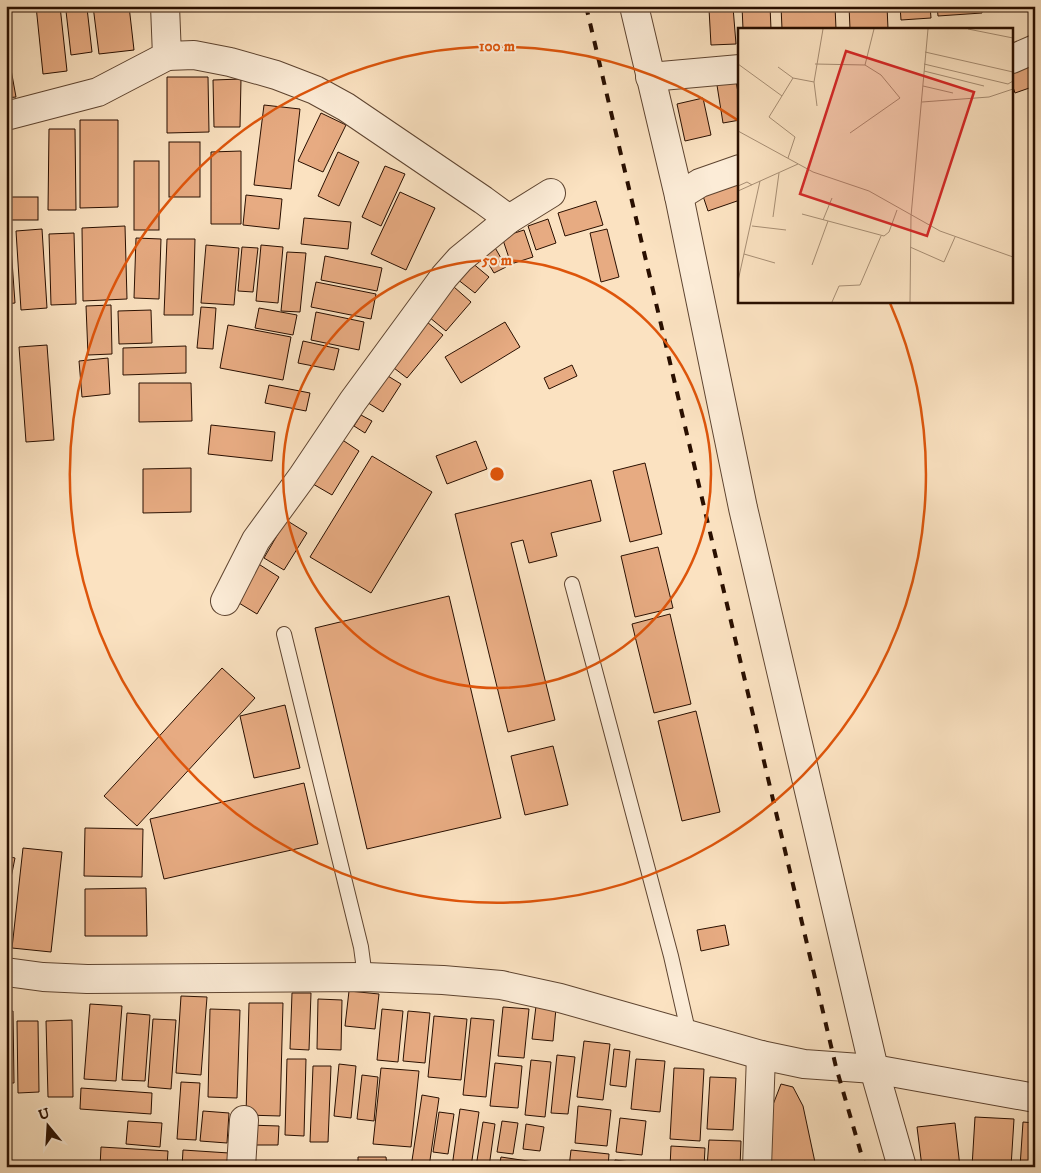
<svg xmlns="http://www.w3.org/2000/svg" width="1041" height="1173" font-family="'IM FELL DW Pica',serif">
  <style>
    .building { fill: #e7ab82; stroke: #290f00 }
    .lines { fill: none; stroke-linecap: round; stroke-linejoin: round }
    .service-casing { stroke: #5e4430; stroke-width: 16 }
    .minor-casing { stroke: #5e4430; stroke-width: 30 }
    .tertiary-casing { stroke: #5e4430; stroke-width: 30 }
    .service { stroke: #fcecd7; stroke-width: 14 }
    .minor { stroke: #fcecd7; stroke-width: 28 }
    .tertiary { stroke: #fcecd7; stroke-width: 28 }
    .rail { stroke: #290f00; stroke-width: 4; stroke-dasharray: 9 9; stroke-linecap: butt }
    .ring { fill: none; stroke: #de550b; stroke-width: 2.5 }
    .inset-road { fill: none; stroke: #a78e74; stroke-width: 1 }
    .view { fill: #d62828; fill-opacity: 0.15; stroke: #d62828; stroke-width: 2.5 }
    .inset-edge { fill: none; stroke: #290f00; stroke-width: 2.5 }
    .centre { fill: #de550b; stroke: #fcecd7; stroke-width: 2.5 }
    .ring-label { font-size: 15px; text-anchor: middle; font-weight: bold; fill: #de550b; stroke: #fcecd7; stroke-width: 4; stroke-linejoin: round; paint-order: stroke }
  </style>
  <rect width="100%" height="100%" fill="#fbe2c1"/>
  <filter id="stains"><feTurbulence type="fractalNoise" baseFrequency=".004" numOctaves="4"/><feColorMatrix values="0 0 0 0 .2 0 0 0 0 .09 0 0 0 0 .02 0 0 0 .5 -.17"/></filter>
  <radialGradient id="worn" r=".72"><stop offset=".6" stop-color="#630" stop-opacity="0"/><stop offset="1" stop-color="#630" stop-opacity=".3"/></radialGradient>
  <g class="building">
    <path d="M36 6H60L67 71 43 74Z"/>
    <path d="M93 6H129L134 50 99 54Z"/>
    <path d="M742 6H770L771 29H743Z"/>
    <path d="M781 6H835L836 29H782Z"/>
    <path d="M849 6H887L888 29H850Z"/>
    <path d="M900 6H930L931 18 901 20Z"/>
    <path d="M937 6H982V13L938 16Z"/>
    <path d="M733 7 736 44 711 45 709 9Z"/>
    <path d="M87 8 92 52 71 55 66 11Z"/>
    <path d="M6 53H8L16 97 6 98Z"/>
    <path d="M1035 60V86L1015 93 1012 84V64Z"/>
    <path d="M735 75 740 104V120L723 123 716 79Z"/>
    <path d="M167 77H208L209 132 167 133Z"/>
    <path d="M241 79 240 127H214L213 80Z"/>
    <path d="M703 98 711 135 685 141 677 104Z"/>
    <path d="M264 105 300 109 291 189 254 185Z"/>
    <path d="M321 113 346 125 323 172 298 161Z"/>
    <path d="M80 120H118V207L80 208Z"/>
    <path d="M49 129H75L76 210H48Z"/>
    <rect x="169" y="142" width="31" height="55"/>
    <path d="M241 151V224H211V152Z"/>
    <path d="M338 152 359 162 339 206 318 196Z"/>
    <rect x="134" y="161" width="25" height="69"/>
    <path d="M385 166 405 174 381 226 362 217Z"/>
    <path d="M740 174V200L708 211 700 187Z"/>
    <path d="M400 192 435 208 406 270 371 254Z"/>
    <path d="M246 195 282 199 279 229 243 225Z"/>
    <rect x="6" y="197" width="32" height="23"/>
    <path d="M596 201 603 225 565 236 558 213Z"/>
    <path d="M304 218 351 222 348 249 301 244Z"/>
    <path d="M548 219 556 243 536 250 528 226Z"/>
    <path d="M125 226 127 299 83 301 82 228Z"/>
    <path d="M42 229 47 308 21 310 16 231Z"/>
    <path d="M607 229 619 277 601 282 590 233Z"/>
    <path d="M524 230 533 257 511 264 502 237Z"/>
    <path d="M10 233 15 303 6 304V234Z"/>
    <path d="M74 233 76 304 51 305 49 234Z"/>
    <path d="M136 238 161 239 159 299 134 298Z"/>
    <path d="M167 239H195L193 315H164Z"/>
    <path d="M493 244 506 267 494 273 481 251Z"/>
    <path d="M206 245 239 248 234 305 201 303Z"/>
    <path d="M261 245 283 247 278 303 256 301Z"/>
    <path d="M242 247 258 248 253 292 238 291Z"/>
    <path d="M287 252 306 253 300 312 281 311Z"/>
    <path d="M325 256 382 268 377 291 321 280Z"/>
    <path d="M471 262 489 277 475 293 457 279Z"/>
    <path d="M316 282 376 294 371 319 311 307Z"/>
    <path d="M454 287 471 302 446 331 429 317Z"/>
    <path d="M111 305 112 354 88 355 86 306Z"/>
    <path d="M201 307 216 308 213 349 197 348Z"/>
    <path d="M259 308 297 315 293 335 255 328Z"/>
    <path d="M151 310 152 343 119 344 118 311Z"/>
    <path d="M316 312 364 322 359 350 311 340Z"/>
    <path d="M427 322 443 335 407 378 390 365Z"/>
    <path d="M505 322 520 347 461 383 445 357Z"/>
    <path d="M228 325 291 337 283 380 220 368Z"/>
    <path d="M303 341 339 349 334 370 298 363Z"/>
    <path d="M47 345 54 440 26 442 19 347Z"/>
    <path d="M186 346V373L123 375V348Z"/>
    <path d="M108 358 110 394 82 397 79 361Z"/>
    <path d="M572 365 577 376 549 389 544 378Z"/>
    <path d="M383 373 401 384 383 412 365 401Z"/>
    <path d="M139 383H191L192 421 139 422Z"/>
    <path d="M269 385 310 393 306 411 265 403Z"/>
    <path d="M361 415 372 421 365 433 354 426Z"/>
    <path d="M211 425 275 432 272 461 208 454Z"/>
    <path d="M341 439 359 451 332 495 313 484Z"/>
    <path d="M476 441 487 469 447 484 436 456Z"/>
    <path d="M372 456 432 492 371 593 310 557Z"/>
    <path d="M645 463 662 534 630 542 613 471Z"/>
    <path d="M191 468V512L143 513V469Z"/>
    <path d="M591 480 601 521 551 533 557 556 529 563 523 540 511 543 555 720 508 732 455 514Z"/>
    <path d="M286 520 307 533 284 570 264 558Z"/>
    <path d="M658 547 673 608 635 617 621 556Z"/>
    <path d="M257 563 279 577 257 614 234 600Z"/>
    <path d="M449 596 501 818 367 849 315 628Z"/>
    <path d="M670 614 691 704 654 713 632 624Z"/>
    <path d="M222 668 255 698 137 826 104 796Z"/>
    <path d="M285 705 300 768 254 778 240 716Z"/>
    <path d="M696 711 720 812 682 821 658 721Z"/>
    <path d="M553 746 568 805 525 815 511 756Z"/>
    <path d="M304 783 318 844 164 879 150 819Z"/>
    <path d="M85 828 143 829 142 877 84 876Z"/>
    <path d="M23 848 62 852 51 952 12 948Z"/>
    <path d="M6 856 15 858 6 903Z"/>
    <path d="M146 888 147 936H85V889Z"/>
    <path d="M725 925 729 945 701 951 697 930Z"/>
    <path d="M349 991 379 994 375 1029 345 1026Z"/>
    <path d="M292 993H311L309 1050 290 1049Z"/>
    <path d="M181 996 207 997 201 1075 176 1073Z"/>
    <path d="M318 999 342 1000 341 1050 317 1049Z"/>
    <path d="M249 1003H283L280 1116 246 1115Z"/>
    <path d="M90 1004 122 1006 116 1081 84 1079Z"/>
    <path d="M536 1006 556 1008 553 1041 532 1039Z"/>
    <path d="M503 1007 529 1009 524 1058 498 1056Z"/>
    <path d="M210 1009 240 1010 237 1098 208 1097Z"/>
    <path d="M382 1009 403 1011 398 1062 377 1060Z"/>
    <path d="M6 1011H13L14 1083H6Z"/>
    <path d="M408 1011 430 1013 425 1063 403 1061Z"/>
    <path d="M127 1013 150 1015 145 1081 122 1080Z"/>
    <path d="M434 1016 467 1019 461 1080 428 1077Z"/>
    <path d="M471 1018 494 1020 486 1097 463 1095Z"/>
    <path d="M153 1019 176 1020 171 1089 148 1087Z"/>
    <path d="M72 1020 73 1097H48L46 1021Z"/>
    <path d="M17 1021H38L39 1092 18 1093Z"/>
    <path d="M584 1041 610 1044 603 1100 577 1097Z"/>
    <path d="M614 1049 630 1051 626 1087 610 1085Z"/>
    <path d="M557 1055 575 1057 568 1114 551 1113Z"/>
    <path d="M287 1059H306L304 1136 285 1135Z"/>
    <path d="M636 1059 665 1061 660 1112 631 1109Z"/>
    <path d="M531 1060 551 1062 545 1117 525 1115Z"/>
    <path d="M495 1063 522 1066 518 1108 490 1106Z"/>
    <path d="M339 1064 356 1066 351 1118 334 1116Z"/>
    <path d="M313 1066H331L328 1142H310Z"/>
    <path d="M381 1068 419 1071 411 1147 373 1144Z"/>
    <path d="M674 1068 704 1069 700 1141 670 1139Z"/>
    <path d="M362 1075 378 1077 374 1121 357 1119Z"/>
    <path d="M710 1077 736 1078 733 1130 707 1129Z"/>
    <path d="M181 1082 200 1083 196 1140 177 1139Z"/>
    <path d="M781 1084 793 1087 803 1106 816 1167H768L769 1115Z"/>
    <path d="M81 1088 152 1093 151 1114 80 1109Z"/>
    <path d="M422 1095 439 1098 429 1167H411Z"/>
    <path d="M578 1106 611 1110 607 1146 575 1143Z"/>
    <path d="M460 1109 479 1112 471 1167H452Z"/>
    <path d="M203 1111 229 1113 227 1143 200 1141Z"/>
    <path d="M439 1112 454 1114 448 1154 433 1152Z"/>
    <path d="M975 1117 1014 1119 1011 1167H972Z"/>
    <path d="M620 1118 646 1121 642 1155 616 1152Z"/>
    <path d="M128 1121 162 1123 160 1147 126 1144Z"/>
    <path d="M502 1121 518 1123 513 1154 497 1152Z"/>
    <path d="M483 1122 495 1124 489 1167H476Z"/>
    <path d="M1023 1122 1035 1123V1167H1020Z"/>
    <path d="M955 1123 960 1167H922L917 1127Z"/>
    <path d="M526 1124 544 1127 540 1151 523 1149Z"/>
    <path d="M248 1125 279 1126 278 1145H247Z"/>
    <path d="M709 1140 741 1141 740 1167H707Z"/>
    <path d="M671 1146 705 1148 704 1167H670Z"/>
    <path d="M101 1147 168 1151 167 1167H100Z"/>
    <path d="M183 1150 229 1153 228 1167H182Z"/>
    <path d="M571 1150 609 1154 608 1167H569Z"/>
    <path d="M358 1157H386L387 1167H358Z"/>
    <path d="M501 1157 541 1163 540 1167H499Z"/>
    <path d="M615 1160 638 1163 637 1167H614Z"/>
    <rect x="285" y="1163" width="18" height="4"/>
    <path d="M353 1164V1167H326V1165Z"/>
  </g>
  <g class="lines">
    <g class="service-casing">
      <g id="service">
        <path d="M572 584 671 956 689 1035"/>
        <path d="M284 634 361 947 365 977"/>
      </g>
    </g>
    <g class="minor-casing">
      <g id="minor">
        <path d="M634 6 679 196 743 508 874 1069 902 1167"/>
        <path d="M167 56 194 55 230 62 276 75 315 90 346 107 483 200 509 219 460 259 444 277 353 401 302 477 256 540 225 601"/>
        <path d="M1012 59 1035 49"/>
        <path d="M650 77 740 69"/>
        <path d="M6 116 98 92 167 56 165 6"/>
        <path d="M679 196 700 183 740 169"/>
        <path d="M509 219 551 193"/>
        <path d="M241 1167 244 1120"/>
        <path d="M757 1167 761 1055"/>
      </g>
    </g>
    <g class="tertiary-casing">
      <path id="tertiary" d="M6 972 43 977 87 979 365 977 443 980 501 985 560 998 761 1055 804 1064 874 1069 1035 1098"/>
    </g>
    <use href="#service" class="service"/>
    <use href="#minor" class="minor"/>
    <use href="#tertiary" class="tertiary"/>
    <path class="rail" d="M586 6 836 1067 865 1167"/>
  </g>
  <g class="ring">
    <circle cx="497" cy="474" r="214"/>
    <path d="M890 303A428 428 0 1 1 739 121"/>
  </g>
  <g transform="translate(738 28)">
    <rect width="275" height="275" fill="#fbe2c1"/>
    <path class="inset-road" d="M230 1 275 10M187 24 275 44M0 36 44 68M77 36 127 37 136 1M186 36 270 56 275 53M40 39 55 50M186 43 246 58M76 54 79 78M185 58 215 65M184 74 251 69 275 61M0 103 75 144 131 163 202 203 275 229M112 105 162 70 143 47 127 37M50 130 57 109 31 89 55 50 76 54 85 1M0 158 9 154 14 157M0 163 60 136M64 186 146 208 151 204 159 182M35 189 41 145M85 192 94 170M14 198 48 202M172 219 206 234 217 209M6 226 37 235M74 237 90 193M0 253 22 153M94 274 101 258 122 257 143 208M172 274 173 188 190 1"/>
    <path class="view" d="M108 23 236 64 189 208 62 166Z"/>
    <rect width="275" height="275" class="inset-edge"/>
  </g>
  <circle cx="497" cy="474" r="8" class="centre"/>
  <g class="ring-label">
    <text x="497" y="51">100 m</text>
    <text x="497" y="265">50 m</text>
  </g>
  <rect width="1041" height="1173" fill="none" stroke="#fbe2c1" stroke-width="25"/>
  <rect x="8" y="8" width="1026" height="1158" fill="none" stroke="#290f00" stroke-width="2.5"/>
  <rect x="12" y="12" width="1016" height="1148" fill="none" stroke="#290f00"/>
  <g transform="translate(48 1126) rotate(342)" stroke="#fcecd7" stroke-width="4" paint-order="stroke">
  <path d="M0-4L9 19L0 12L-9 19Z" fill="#290f00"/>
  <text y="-8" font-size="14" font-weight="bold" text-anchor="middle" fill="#290f00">U</text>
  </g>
  <rect width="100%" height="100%" filter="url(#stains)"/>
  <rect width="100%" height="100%" fill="url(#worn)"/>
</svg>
